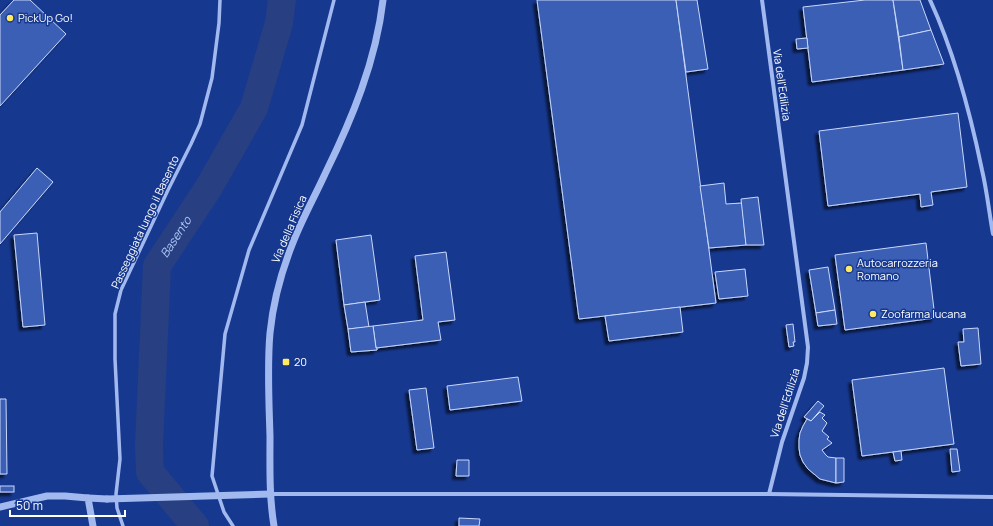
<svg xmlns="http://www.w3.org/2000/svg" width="993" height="526" font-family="Manrope,sans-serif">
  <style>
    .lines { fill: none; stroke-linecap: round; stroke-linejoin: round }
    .river { stroke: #284082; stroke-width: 28 }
    .building { fill: #3a5eb5; stroke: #c9d8fb; filter: url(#shadow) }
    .pedestrian { stroke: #a2b9f0; stroke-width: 3.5 }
    .minor { stroke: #a2b9f0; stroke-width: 4 }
    .tertiary { stroke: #a2b9f0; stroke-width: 7 }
    .tertiary-bridge { stroke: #a2b9f0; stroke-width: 7 }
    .poi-dot { fill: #ffea61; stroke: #16388f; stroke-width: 1.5 }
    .labels { text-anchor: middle; stroke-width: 3; stroke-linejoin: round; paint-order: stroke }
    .poi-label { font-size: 11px; fill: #fff; stroke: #16388f; text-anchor: start }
    .street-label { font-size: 11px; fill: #fff; stroke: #16388f }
    .water-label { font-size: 12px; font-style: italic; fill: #aec4f7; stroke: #16388f }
  </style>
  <defs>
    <filter id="shadow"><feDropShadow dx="-3.5" dy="3.5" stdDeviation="1" flood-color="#0009"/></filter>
  </defs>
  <rect width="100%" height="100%" fill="#16388f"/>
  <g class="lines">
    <path class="river" id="s1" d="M195 526 150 472 149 446 157 266 209 187 254 108 279 23 282 0"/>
  </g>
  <g class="building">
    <path d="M14 0H30L66 34 0 106V15Z"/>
    <path d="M537 0H676L716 303 579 319Z"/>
    <path d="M676 0H697L708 69 686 72Z"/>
    <path d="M865 0H893L903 70 812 82 803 7Z"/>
    <path d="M893 0H920L931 30 899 37Z"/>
    <path d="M931 30 944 64 903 70 899 37Z"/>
    <path d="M807 38 808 48 797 49 796 39Z"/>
    <path d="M958 113 967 187 931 192 933 205 921 207 920 194 828 206 819 131Z"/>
    <path d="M37 168 53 182 0 244V212Z"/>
    <path d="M724 183 726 204 742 203 746 245 709 248 700 186Z"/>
    <path d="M758 197 764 245H746L741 199Z"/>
    <path d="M37 233 45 325 23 327 14 235Z"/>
    <path d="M371 235 380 300 344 305 336 240Z"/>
    <path d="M926 243 935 318 845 330 835 255Z"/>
    <path d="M446 252 455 320 438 322 441 340 376 348 373 326 423 320 415 256Z"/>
    <path d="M828 267 835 310 816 313 809 270Z"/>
    <path d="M745 269 748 296 719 299 715 272Z"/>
    <path d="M365 302 369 327 348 329 344 305Z"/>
    <path d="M680 307 683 332 609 341 605 316Z"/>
    <path d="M835 310 837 324 818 326 816 313Z"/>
    <path d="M793 324 795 342H793L794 346 789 347 786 325Z"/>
    <path d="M373 326 376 348H377V350L351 352 348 329Z"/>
    <path d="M978 328 981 364 961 366 958 342H964L963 329Z"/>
    <path d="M944 368 954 444 862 456 852 380Z"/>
    <path d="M518 377 522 401 450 410 447 386Z"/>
    <path d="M426 388 434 448 417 450 409 390Z"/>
    <path d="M0 399H6L7 474H0Z"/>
    <path d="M818 401 824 406 811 421 804 417Z"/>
    <path d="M820 412 825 415 822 418 827 423 822 431 829 437 827 439 832 443 822 450 825 454 828 457 836 458V483L820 479 808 469 803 462 800 455 799 448V440L800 433 803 426 807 419 811 421Z"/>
    <path d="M950 449H957L960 471 952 472Z"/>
    <path d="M901 451 902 460 895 461 893 452Z"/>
    <path d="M836 458H844V482L836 483Z"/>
    <path d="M457 460H469V476H456Z"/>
    <rect x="0" y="486" width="14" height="6"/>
    <path d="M459 518 480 519 479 526H459Z"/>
  </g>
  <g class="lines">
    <g class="pedestrian">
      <path d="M123 526 117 508 116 494 120 459 115 359V314L121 290 168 190 191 144 200 124 212 78 219 23 220 0"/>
      <path d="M233 526 224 512 212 476 225 334 249 250 302 125 334 0"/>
    </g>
    <g class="minor">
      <path d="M762 0 808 347 807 363 804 378 782 442 769 494"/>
      <path d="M930 0C955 54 970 112 982 170 987 191 989 212 993 234"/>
      <path d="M271 494H769L993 497"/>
    </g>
    <g class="tertiary">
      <path d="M88 498 107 499"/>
      <path d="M0 507 47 496H65L88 498 93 526"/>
      <path d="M274 526C269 496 270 466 270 436 269 402 267 366 270 333 273 303 281 273 292 245 301 221 314 198 325 174 352 119 376 61 383 0"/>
    </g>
    <path class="tertiary-bridge" d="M107 499 271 494"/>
  </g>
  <g class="poi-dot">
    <circle cx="10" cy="18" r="4"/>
    <circle cx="849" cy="269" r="4"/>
    <circle cx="873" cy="314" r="4"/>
    <rect x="282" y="358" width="8" height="8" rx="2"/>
  </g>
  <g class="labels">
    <g class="poi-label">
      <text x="18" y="22">PickUp Go!</text>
      <text x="857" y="267">Autocarrozzeria<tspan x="857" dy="13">Romano</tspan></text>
      <text x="881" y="318">Zoofarma lucana</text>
      <text x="294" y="366">20</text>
    </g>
    <g class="street-label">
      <text transform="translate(782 85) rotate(82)" y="4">Via dell'Edilizia</text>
      <text transform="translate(145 222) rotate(-65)" y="4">Passeggiata lungo il Basento</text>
      <text transform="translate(289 229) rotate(-67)" y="4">Via della Fisica</text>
      <text transform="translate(785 403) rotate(-72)" y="4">Via dell'Edilizia</text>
    </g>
    <g class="water-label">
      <text dy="4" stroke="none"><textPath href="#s1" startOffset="311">Basento</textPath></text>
    </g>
  </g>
  <path d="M10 510v6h115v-6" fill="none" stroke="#ffffff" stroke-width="2"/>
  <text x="16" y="510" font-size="12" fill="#ffffff" stroke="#16388f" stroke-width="3" paint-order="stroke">50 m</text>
</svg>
